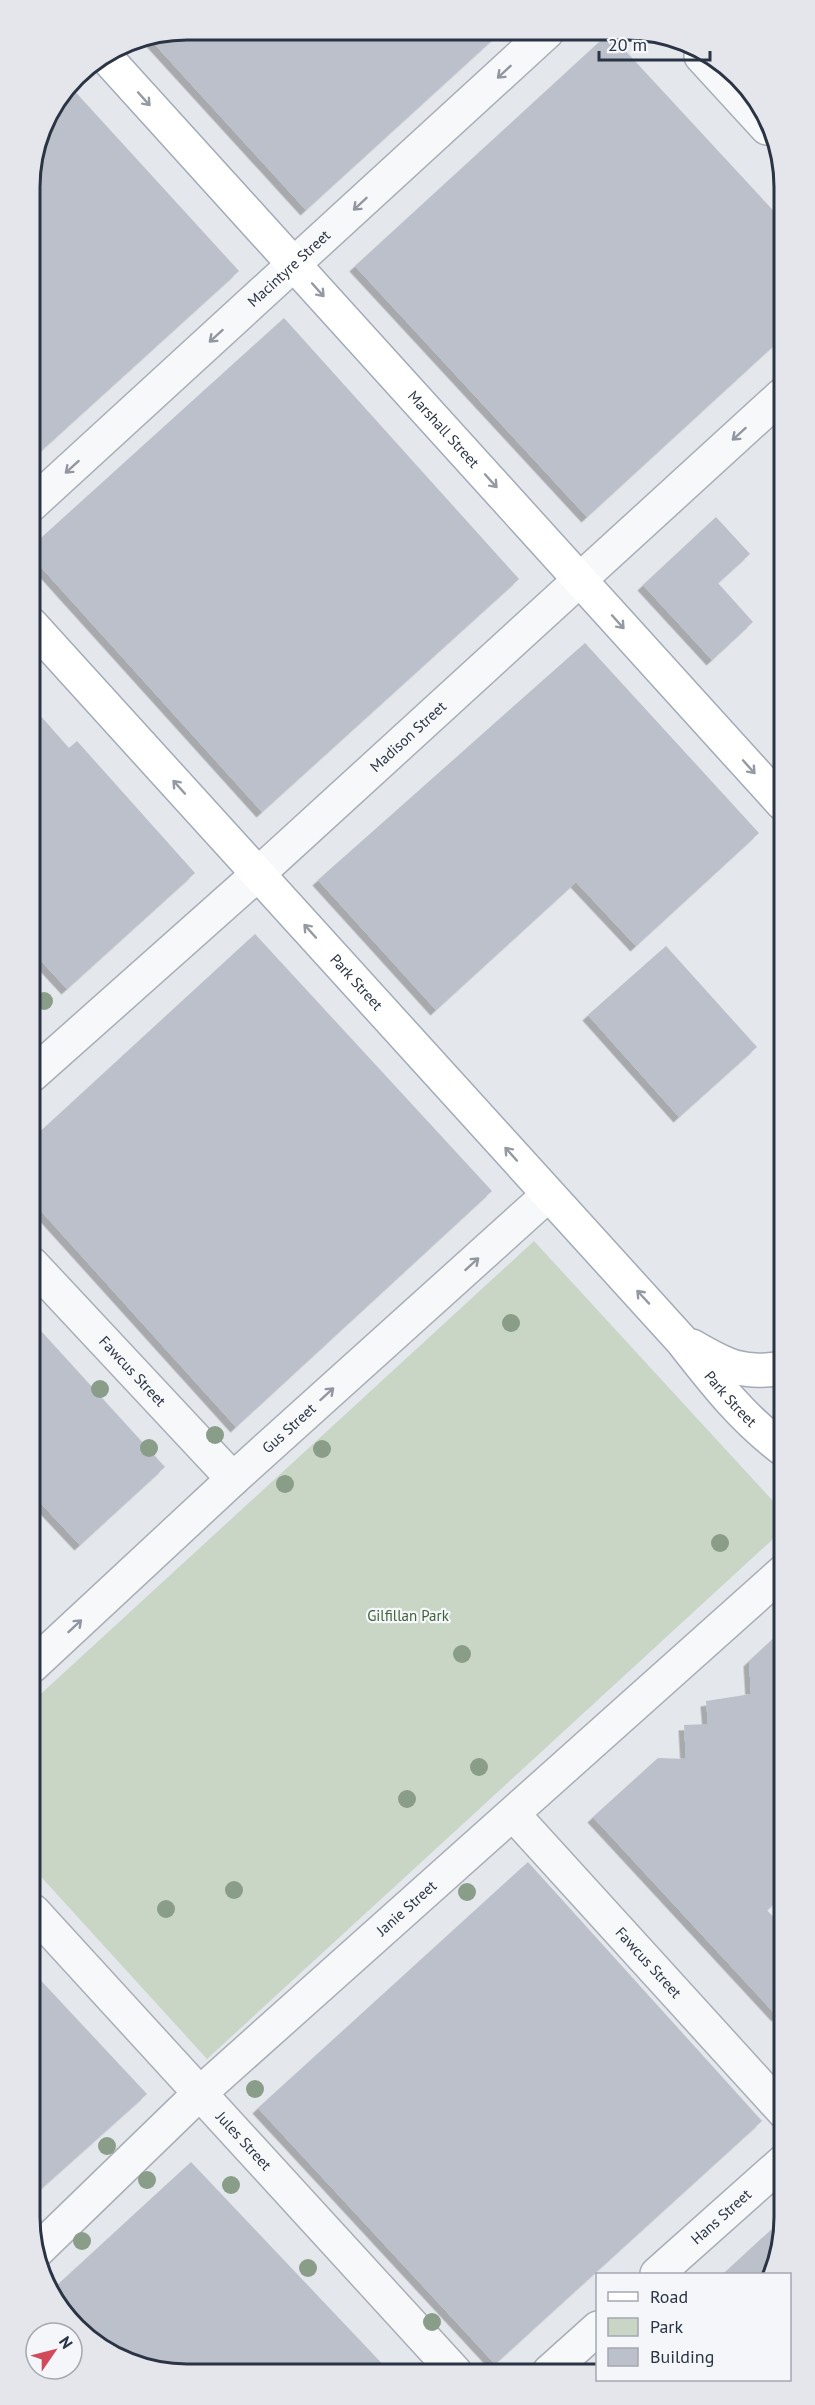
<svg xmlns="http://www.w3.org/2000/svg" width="815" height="2405" font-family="'PT Sans',sans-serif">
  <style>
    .green { fill: #c9d6c5 }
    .building { fill: #bbc0ca; filter: url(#shadow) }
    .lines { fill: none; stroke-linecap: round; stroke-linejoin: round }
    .minor-casing { stroke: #a9aeb7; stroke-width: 36 }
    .primary-casing { stroke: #a3abb8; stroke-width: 36 }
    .minor { stroke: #f7f8fa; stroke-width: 33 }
    .primary { stroke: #fff; stroke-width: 33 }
    .tree { fill: #899d89 }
    .oneway { stroke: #9196a0 }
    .oneway2 { stroke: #959aa2 }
    .labels { text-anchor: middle; stroke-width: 4.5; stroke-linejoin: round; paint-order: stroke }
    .street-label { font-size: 15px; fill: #2b3445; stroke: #f4f6f9 }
    .park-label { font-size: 15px; fill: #3f6138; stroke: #f4f6f9 }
    .rim { fill: none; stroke: #2b3445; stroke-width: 3 }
  </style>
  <defs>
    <filter id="shadow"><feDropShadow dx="-5.5" dy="5.5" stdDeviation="0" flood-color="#0004"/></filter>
  </defs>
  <rect width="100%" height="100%" fill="#e4e7ec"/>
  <path class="green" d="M534 1241 784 1513V1529L207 2059 33 1868 32 1702Z"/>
  <g class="building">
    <path d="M187 30 501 32 306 210 149 38Z"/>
    <path d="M609 33 782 220V338L587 517 355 266Z"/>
    <path d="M70 86 239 271 31 460 30 177 46 117Z"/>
    <path d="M284 318 519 579 262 812 31 556V547Z"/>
    <path d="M716 517 750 554 718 583 753 622 712 660 643 585Z"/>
    <path d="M585 643 759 833 636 946 576 882 436 1010 318 880Z"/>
    <path d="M31 705 69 748 77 741 195 873 67 989 31 950Z"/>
    <path d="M255 934 492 1191 236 1427 32 1201V1139Z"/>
    <path d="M666 946 757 1047 679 1117 588 1015Z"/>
    <path d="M32 1321 165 1467 80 1545 32 1494Z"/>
    <path d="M777 1635 784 1643V1895L767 1910 784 1929V2009L777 2016 593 1817 658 1758 686 1759 684 1725 708 1724 706 1701 751 1694 749 1661Z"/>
    <path d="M528 1862 762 2121 495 2364 258 2108Z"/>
    <path d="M33 1972 147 2094 33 2196Z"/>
    <path d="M191 2162 390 2372H157L76 2329 54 2288Z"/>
    <path d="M785 2217 774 2274H723Z"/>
  </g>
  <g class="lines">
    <g class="minor-casing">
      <g id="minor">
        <path d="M701 56 767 128"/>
        <path id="s1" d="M31 505 547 32"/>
        <path id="s2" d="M32 1075 258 874 782 395"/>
        <path id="s3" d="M32 1264 233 1479"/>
        <path id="s4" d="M32 1666 233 1479 548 1195"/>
        <path id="s5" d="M513 1814 785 2113"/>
        <path id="s6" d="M33 1911 455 2372"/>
        <path id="s7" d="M35 2253 200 2093 784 1571"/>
        <path id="s8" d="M657 2274 785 2160"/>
        <path d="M549 2372 598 2328"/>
      </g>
    </g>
    <g class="primary-casing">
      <g id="primary">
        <path id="s9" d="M105 56 783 804"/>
        <path id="s10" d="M31 624 682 1341C714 1382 742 1418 784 1450"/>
        <path d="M692 1346C726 1366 743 1375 784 1368"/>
      </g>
    </g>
    <use href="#minor" class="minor"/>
    <use href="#primary" class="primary"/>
  </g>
  <g class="tree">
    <circle cx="44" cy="1001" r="9"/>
    <circle cx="511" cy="1323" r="9"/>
    <circle cx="100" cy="1389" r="9"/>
    <circle cx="215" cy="1435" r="9"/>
    <circle cx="149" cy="1448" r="9"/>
    <circle cx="322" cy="1449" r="9"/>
    <circle cx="285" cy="1484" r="9"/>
    <circle cx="720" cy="1543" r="9"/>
    <circle cx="462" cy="1654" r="9"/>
    <circle cx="479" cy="1767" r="9"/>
    <circle cx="407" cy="1799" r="9"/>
    <circle cx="234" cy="1890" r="9"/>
    <circle cx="467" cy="1892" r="9"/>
    <circle cx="166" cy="1909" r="9"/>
    <circle cx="255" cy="2089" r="9"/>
    <circle cx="107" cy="2146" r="9"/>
    <circle cx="147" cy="2180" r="9"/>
    <circle cx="231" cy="2185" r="9"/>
    <circle cx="82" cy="2241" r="9"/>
    <circle cx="308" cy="2268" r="9"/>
    <circle cx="432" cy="2322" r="9"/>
  </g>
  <defs><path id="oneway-shaft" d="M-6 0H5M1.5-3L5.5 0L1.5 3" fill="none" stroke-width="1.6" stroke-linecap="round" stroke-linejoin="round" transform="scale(1.5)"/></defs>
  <g class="oneway">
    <use href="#oneway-shaft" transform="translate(504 72) rotate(137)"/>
    <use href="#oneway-shaft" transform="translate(360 204) rotate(137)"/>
    <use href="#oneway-shaft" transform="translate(216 336) rotate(138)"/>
    <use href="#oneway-shaft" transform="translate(739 434) rotate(138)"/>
    <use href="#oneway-shaft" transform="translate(72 467) rotate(138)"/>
    <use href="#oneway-shaft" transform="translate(472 1264) rotate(-42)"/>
    <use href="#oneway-shaft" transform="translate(327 1394) rotate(-42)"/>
    <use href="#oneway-shaft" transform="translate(75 1626) rotate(-43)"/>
  </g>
  <g class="oneway2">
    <use href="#oneway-shaft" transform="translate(144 99) rotate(48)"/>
    <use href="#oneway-shaft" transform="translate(318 290) rotate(48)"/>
    <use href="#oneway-shaft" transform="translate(491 481) rotate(48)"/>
    <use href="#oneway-shaft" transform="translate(618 622) rotate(48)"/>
    <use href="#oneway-shaft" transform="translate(749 767) rotate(48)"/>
    <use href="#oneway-shaft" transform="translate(179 787) rotate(-132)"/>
    <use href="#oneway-shaft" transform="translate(310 931) rotate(-132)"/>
    <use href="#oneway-shaft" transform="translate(511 1154) rotate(-132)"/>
    <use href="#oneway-shaft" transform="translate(643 1297) rotate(-133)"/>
  </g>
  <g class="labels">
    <g class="street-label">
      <text dy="5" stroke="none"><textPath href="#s1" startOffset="350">Macintyre Street</textPath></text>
      <text dy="5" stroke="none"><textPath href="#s9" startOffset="504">Marshall Street</textPath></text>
      <text dy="5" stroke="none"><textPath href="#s2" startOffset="506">Madison Street</textPath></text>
      <text dy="5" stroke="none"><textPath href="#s10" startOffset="484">Park Street</textPath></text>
      <text dy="5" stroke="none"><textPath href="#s3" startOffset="147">Fawcus Street</textPath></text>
      <text dy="5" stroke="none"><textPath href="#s10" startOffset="1044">Park Street</textPath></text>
      <text dy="5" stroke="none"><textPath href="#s4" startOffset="350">Gus Street</textPath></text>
      <text dy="5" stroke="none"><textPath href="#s7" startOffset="507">Janie Street</textPath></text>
      <text dy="5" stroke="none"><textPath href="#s5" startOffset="201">Fawcus Street</textPath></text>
      <text dy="5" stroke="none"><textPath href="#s6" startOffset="312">Jules Street</textPath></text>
      <text dy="5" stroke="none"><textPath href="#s8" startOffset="86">Hans Street</textPath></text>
    </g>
    <g class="park-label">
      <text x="408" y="1621">Gilfillan Park</text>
    </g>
  </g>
  <path d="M0 0H815V2405H0ZM187 40H627A147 147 0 0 1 774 187V2217A147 147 0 0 1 627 2364H187A147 147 0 0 1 40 2217V187A147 147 0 0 1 187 40Z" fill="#e4e6eb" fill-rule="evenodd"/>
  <path class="rim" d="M187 40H627A147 147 0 0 1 774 187V2217A147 147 0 0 1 627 2364H187A147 147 0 0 1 40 2217V187A147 147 0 0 1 187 40Z"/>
  <rect x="596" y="2273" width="195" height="108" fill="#f4f6f9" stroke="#a4a8b1" stroke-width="1.5"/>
  <rect x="608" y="2292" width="30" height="9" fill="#ffffff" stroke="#a4a8b1" stroke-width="1.5"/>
  <text x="650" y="2303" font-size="18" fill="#2b3445">Road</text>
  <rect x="608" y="2318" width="30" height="18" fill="#c9d6c5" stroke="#a4a8b1" stroke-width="1.5"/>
  <text x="650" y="2333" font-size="18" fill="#2b3445">Park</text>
  <rect x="608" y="2348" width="30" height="18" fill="#bbc0ca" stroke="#a4a8b1" stroke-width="1.5"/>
  <text x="650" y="2363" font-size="18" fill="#2b3445">Building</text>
  <g transform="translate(54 2351) rotate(55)"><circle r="28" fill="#f4f6f9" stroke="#a4a8b1" stroke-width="1.5"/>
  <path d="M0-4.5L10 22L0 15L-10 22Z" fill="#d1495b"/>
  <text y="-9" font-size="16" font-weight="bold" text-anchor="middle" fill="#2b3445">N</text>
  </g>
  <path d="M599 51v9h111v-9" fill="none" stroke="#2b3445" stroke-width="3"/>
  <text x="608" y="51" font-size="18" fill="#2b3445" stroke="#f4f6f9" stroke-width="4.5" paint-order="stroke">20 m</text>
</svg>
